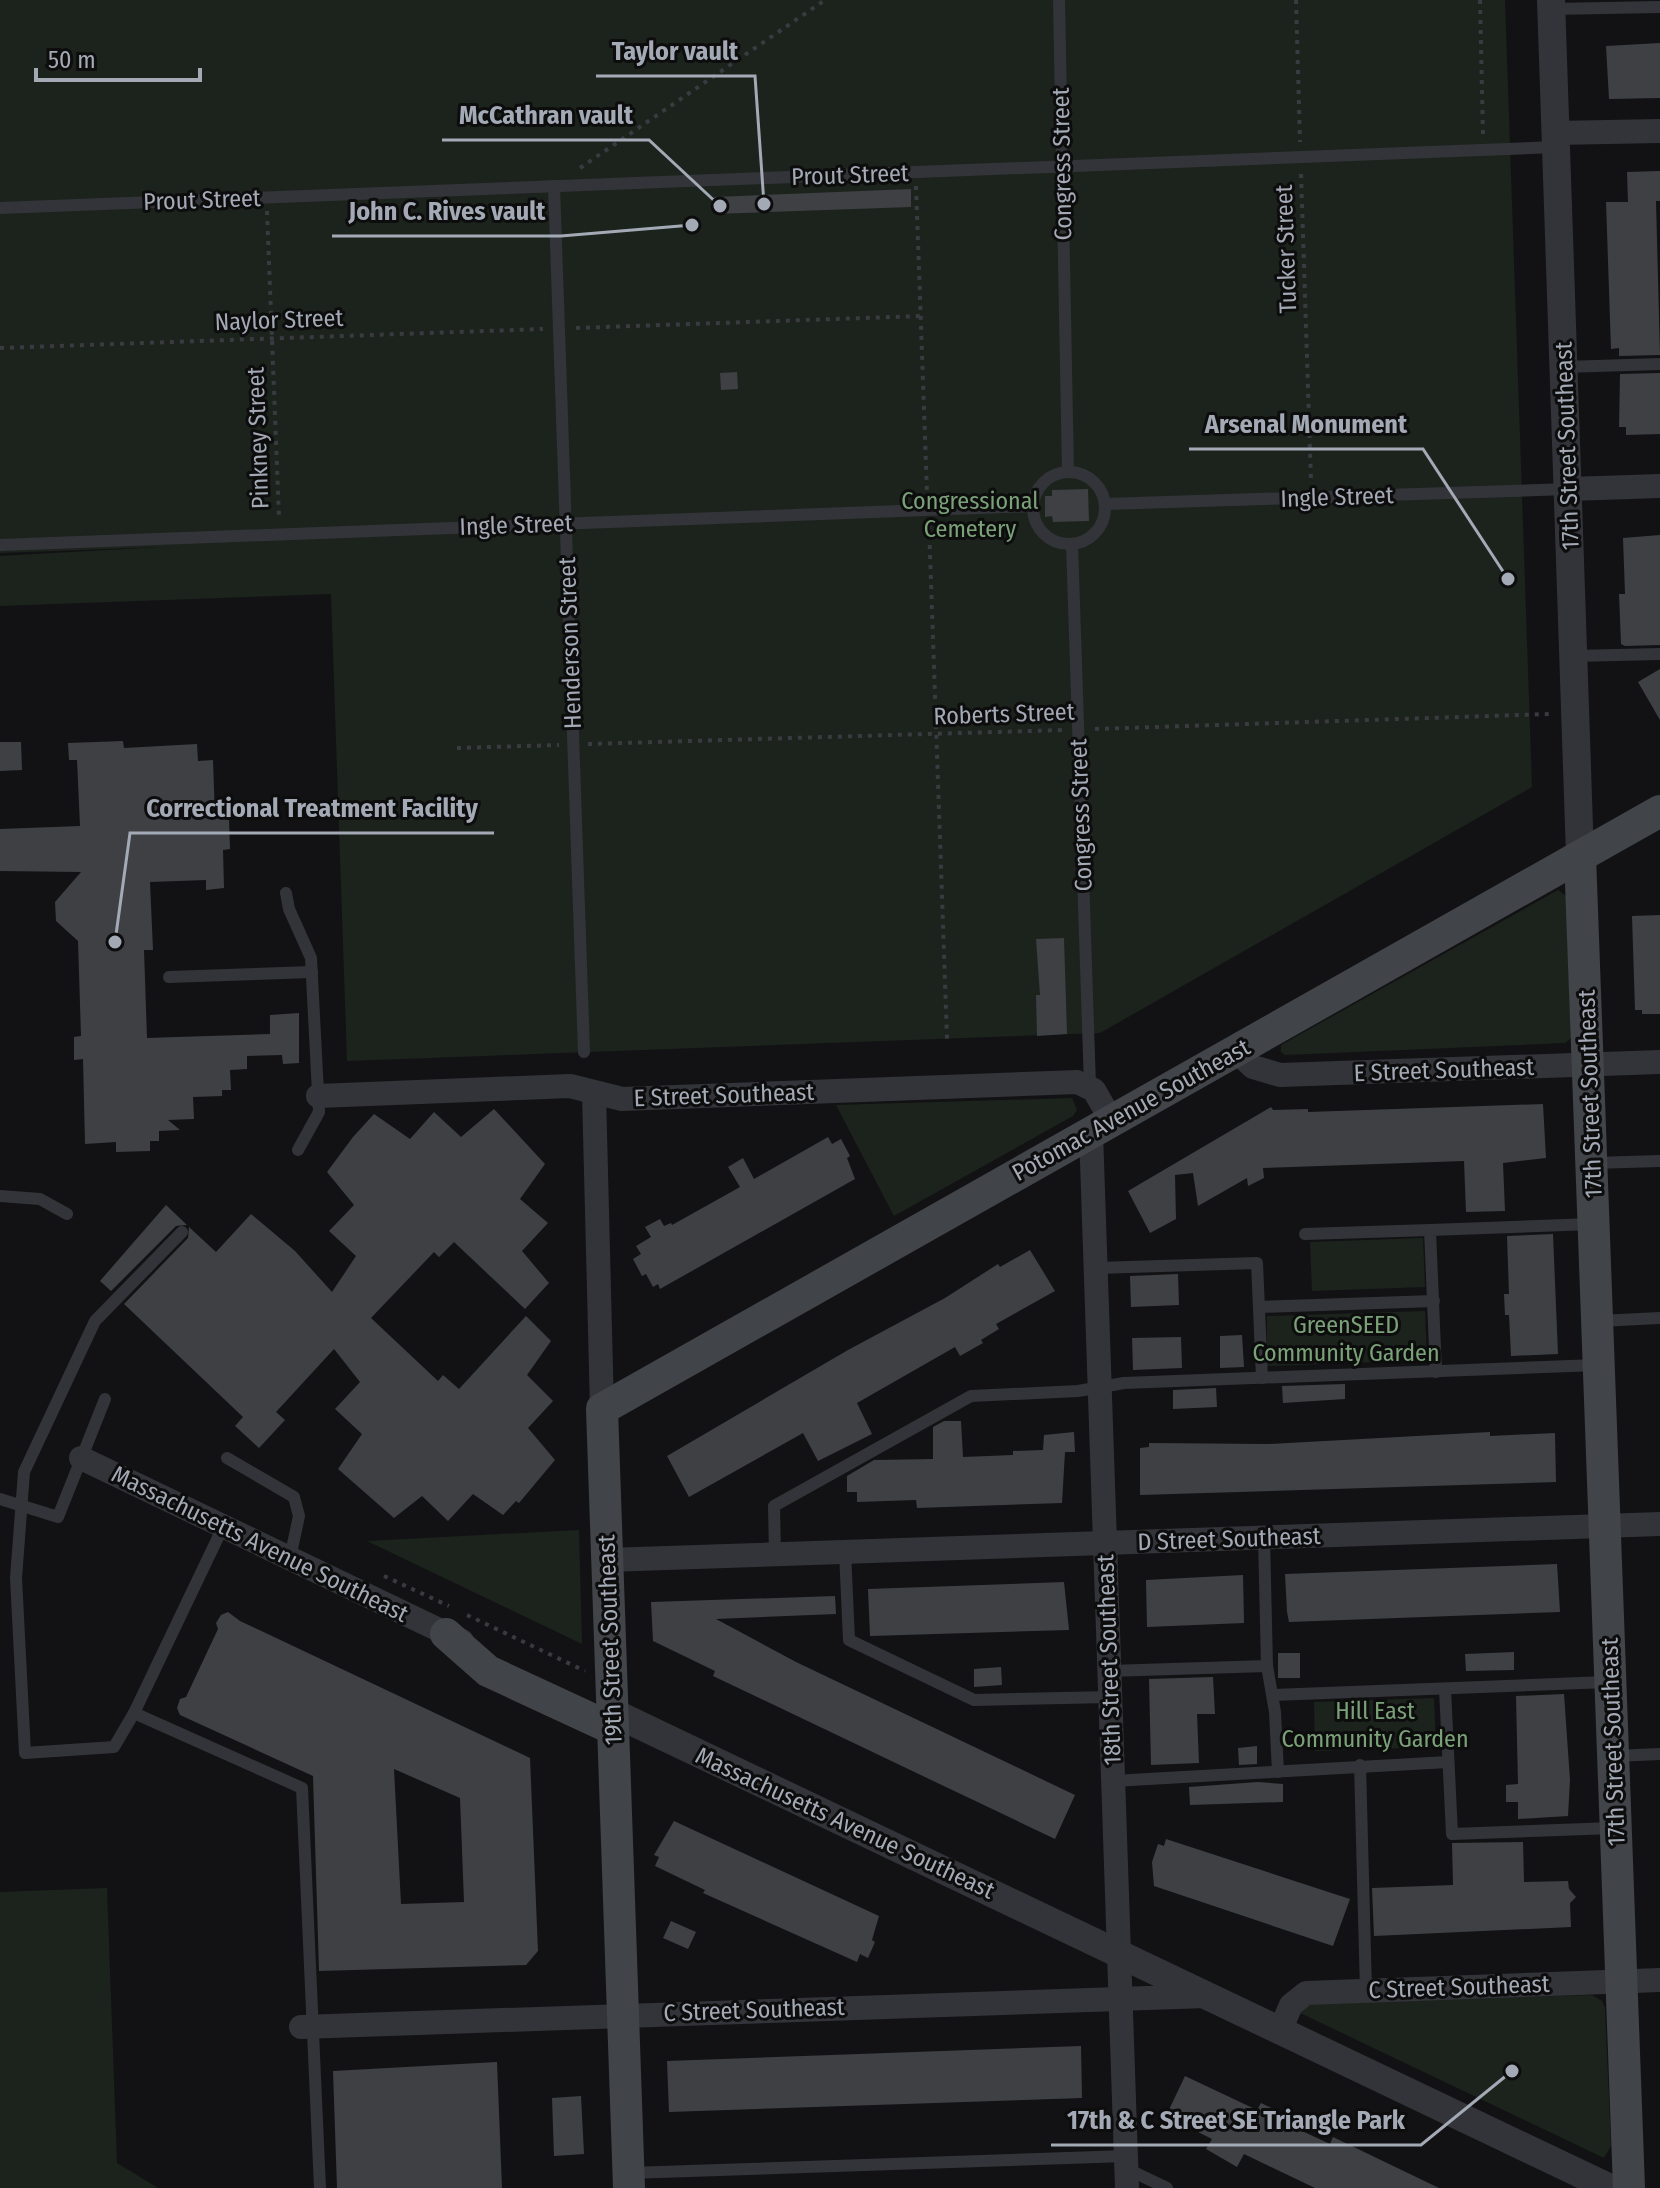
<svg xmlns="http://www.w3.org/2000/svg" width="1660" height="2188" font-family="'Fira Sans Condensed',sans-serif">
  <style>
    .green { fill: #1c231c }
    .building { fill: #3e4044; fill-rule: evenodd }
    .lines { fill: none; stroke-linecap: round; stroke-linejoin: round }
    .path { stroke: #393b40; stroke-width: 4; stroke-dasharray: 4 6; stroke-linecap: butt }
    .service { stroke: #333439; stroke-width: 12 }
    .minor { stroke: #333439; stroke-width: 24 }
    .tertiary { stroke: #333439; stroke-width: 28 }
    .secondary { stroke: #414449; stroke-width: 32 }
    .labels { text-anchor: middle; stroke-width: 6; stroke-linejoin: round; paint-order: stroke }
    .street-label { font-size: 24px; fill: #a3aab5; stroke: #0d0d0e }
    .park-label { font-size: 24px; fill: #7ba179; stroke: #0d0d0e }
    .leader { fill: none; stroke: #a3aab5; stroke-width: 3 }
    .callout-dot { fill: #a3aab5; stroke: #0d0d0e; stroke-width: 3 }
    .callout-label { font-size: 26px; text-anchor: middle; font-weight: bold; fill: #a3aab5; stroke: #0d0d0e; stroke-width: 6; stroke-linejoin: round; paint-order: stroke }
  </style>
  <rect width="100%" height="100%" fill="#121214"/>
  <g class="green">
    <path d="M0 0H1505L1532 787 1100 1033 347 1061 331 594 0 606V556L161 547 0 553Z"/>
    <path d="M1558 890 1566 896 1571 1038 1565 1043 1285 1055 1281 1052V1045Z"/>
    <path d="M1072 1098 1077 1110 1073 1116 894 1216 836 1105Z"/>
    <path d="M1423 1238 1425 1287 1312 1291 1310 1242Z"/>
    <path d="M1425 1311 1427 1360 1267 1366V1316Z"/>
    <path d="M579 1530 582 1644 367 1541Z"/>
    <path d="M1434 1698 1436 1747 1315 1751 1314 1702Z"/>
    <path d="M107 1888 117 2163 158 2188H0V1892Z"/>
    <path d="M1592 1995 1602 2001 1605 2008 1611 2146 1604 2158 1298 2012 1303 2004Z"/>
  </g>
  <g class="building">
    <path d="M1660 43V98L1609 99 1606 46Z"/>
    <path d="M1660 171V201H1656L1660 355 1619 356V348L1611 349 1606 202H1628L1627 172Z"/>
    <path d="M911 189V207L715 214 714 197Z"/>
    <path d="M737 372 738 389 721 390 720 373Z"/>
    <path d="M1660 373V434L1626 435V427H1619L1620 374Z"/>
    <path d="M1088 489 1089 521 1053 522 1052 516 1045 517V496H1052V490Z"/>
    <path d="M1660 535V645L1625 646 1621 644 1619 594H1625L1623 538Z"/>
    <path d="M1660 669V720L1638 682Z"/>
    <path d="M123 741 124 748 197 744 198 761 213 760 215 818H229L230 849 223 850 224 888 206 890V880L150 882 153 950H144L147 1038 270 1034V1015L299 1013V1063L283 1064 282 1055 247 1056V1069L230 1070 231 1090H222V1096L193 1097 194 1119 168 1120 180 1130 159 1131V1141H150V1151L116 1152V1142L85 1144 83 1059 74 1060V1037L81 1036 78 941 56 921 55 902 81 872 0 871V829L80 826 77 760H69L68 743Z"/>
    <path d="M0 742H21L22 770 0 771Z"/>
    <path d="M1660 915V1014H1642V1010H1635L1632 916Z"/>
    <path d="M1064 938 1067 1034 1037 1036 1036 995H1040L1036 939Z"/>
    <path d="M1543 1104 1546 1158 1503 1163 1505 1211 1466 1212 1464 1161 1263 1168 1264 1178 1248 1186 1247 1178 1198 1206 1193 1173 1175 1175 1176 1219 1150 1233 1128 1191 1271 1107 1273 1110 1308 1109V1112Z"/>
    <path d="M494 1109 545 1164 520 1199 548 1223 522 1251 549 1283 525 1309 454 1242 439 1257 434 1252 371 1318 438 1381 443 1375 459 1389 526 1316 551 1341 527 1375 553 1401 528 1428 555 1460 519 1503 516 1501 503 1515 473 1494 448 1521 422 1496 394 1518 338 1469 362 1434 335 1409 360 1382 334 1349 276 1412 285 1420 259 1448 235 1426 243 1417 124 1304 188 1238 189 1227 216 1252 251 1214 295 1251 332 1292 356 1256 329 1231 354 1205 327 1172 353 1137 374 1114 410 1139 434 1112 461 1137Z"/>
    <path d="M828 1137 832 1144 841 1139 850 1156 847 1158 855 1179 660 1289 658 1284 653 1287 646 1274 642 1276 633 1259 641 1254 636 1246 651 1237 645 1227 660 1219 664 1226 671 1223 672 1225 740 1187 728 1167 743 1158 754 1179Z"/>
    <path d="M166 1205 187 1225 176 1226 111 1291 100 1281Z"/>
    <path d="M1553 1234 1558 1354 1511 1356 1509 1315H1505L1504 1294H1509L1507 1236Z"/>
    <path d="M1030 1250 1055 1291 996 1324 999 1329 981 1340 983 1343 960 1356 955 1347 857 1403 872 1434 818 1461 803 1433 689 1497 667 1456 848 1350 945 1298 998 1264 1000 1267Z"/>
    <path d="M1178 1274 1179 1305 1131 1307 1130 1276Z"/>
    <path d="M1242 1335 1244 1367 1220 1368V1336Z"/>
    <path d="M1181 1337 1182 1368 1133 1370 1132 1338Z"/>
    <path d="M1345 1384V1399L1283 1403 1282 1386Z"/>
    <path d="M1216 1388 1217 1407 1173 1409V1390Z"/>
    <path d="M944 1421H961L963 1457 1013 1455V1451L1043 1450 1044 1435 1074 1432 1075 1452H1065L1062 1503 917 1508 916 1500 857 1502V1492H847V1476L874 1460 933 1459V1427Z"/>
    <path d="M1490 1432V1436L1555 1433 1556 1482 1140 1495V1448L1149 1447V1443L1268 1444Z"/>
    <path d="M1557 1564 1560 1612 1289 1622 1287 1612 1285 1574Z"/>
    <path d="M1243 1575 1244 1623 1147 1627 1146 1580Z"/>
    <path d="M1064 1582 1069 1630 870 1636 868 1589Z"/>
    <path d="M835 1596 836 1614 716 1619 796 1662 1075 1795 1055 1839 713 1676 715 1671 653 1641 651 1602Z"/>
    <path d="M228 1612 240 1621 530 1758 538 1951 526 1965 319 1971 313 1776 180 1715 177 1708 180 1699 186 1697 218 1629 216 1623 221 1615ZM394 1769 460 1798 464 1902 401 1904Z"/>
    <path d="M1514 1652V1670L1466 1671 1465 1654Z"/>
    <rect x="1278" y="1653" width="22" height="25"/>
    <path d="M1001 1667 1002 1685 974 1687V1669Z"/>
    <path d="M1213 1677 1215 1714H1197L1199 1763 1151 1765 1149 1679Z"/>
    <path d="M1564 1694 1570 1780 1568 1816 1518 1819V1802H1506V1785L1518 1784 1516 1696Z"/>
    <path d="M1257 1746V1764L1239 1765 1238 1748Z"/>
    <path d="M1258 1782 1283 1784V1802L1190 1805 1189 1787Z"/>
    <path d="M674 1821 879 1916 872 1940 875 1942 868 1958 860 1954 857 1962 703 1893 705 1890 655 1866 659 1857 654 1855Z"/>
    <path d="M1166 1839 1350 1899 1333 1946 1154 1886 1152 1862 1158 1844 1164 1846Z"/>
    <path d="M1523 1842 1524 1882 1568 1881 1569 1889 1576 1897 1570 1903 1571 1927 1374 1936 1372 1888 1453 1885 1452 1843Z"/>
    <path d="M671 1921 696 1932 688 1949 663 1938Z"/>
    <path d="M1081 2046 1082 2098 669 2112 667 2061Z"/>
    <path d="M497 2062 502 2188H337L333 2071Z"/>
    <path d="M1185 2076 1257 2110 1261 2103 1278 2111 1274 2118 1330 2144 1333 2137 1439 2188H1315L1244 2154 1237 2167 1206 2149 1212 2139 1166 2116Z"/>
    <path d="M581 2096 584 2154 554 2156 552 2098Z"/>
  </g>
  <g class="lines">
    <g class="path">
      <path d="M1296 0 1300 142"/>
      <path d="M1480 0 1483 135"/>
      <path d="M580 168 825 0"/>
      <path d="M1301 174 1311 481"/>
      <path d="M916 186 927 493"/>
      <path d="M267 211 279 518"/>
      <path d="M576 328 921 316"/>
      <path d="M0 348 543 329"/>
      <path d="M929 525 947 1039"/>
      <path d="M1095 729 1550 714"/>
      <path d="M588 744 1063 730"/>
      <path d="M457 748 559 745"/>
      <path d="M384 1576 449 1606"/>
      <path d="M467 1615 585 1671"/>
    </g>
    <g class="service">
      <path d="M1059 0 1068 472"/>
      <path d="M1551 9 1660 7"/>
      <path d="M554 186 584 1052"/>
      <path d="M0 208 1556 147"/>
      <path d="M1564 367 1660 364"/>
      <circle cx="1069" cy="508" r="36"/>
      <path d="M1106 504 1569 489"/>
      <path d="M1072 544 1090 1086"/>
      <path d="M0 545 1033 506"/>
      <path d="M1573 656 1660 654"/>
      <path d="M286 893 289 909 311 958 319 1112 298 1150"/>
      <path d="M169 977 312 972"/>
      <path d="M1593 1163 1660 1161"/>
      <path d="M0 1196 40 1199 67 1214"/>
      <path d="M182 1232 95 1321 24 1472 16 1578 25 1753 114 1747 134 1713 223 1527"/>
      <path d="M1305 1234 1430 1230"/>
      <path d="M1097 1268 1257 1263 1262 1378"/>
      <path d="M1259 1307 1434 1301"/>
      <path d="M1599 1321 1660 1318"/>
      <path d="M1436 1372 1430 1230 1592 1224"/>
      <path d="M227 1458 294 1497 299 1516 290 1558"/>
      <path d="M0 1499 58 1517 105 1399"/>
      <path d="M1264 1538 1267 1666 1275 1712 1278 1772"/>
      <path d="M845 1552 849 1640 974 1700 1110 1697"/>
      <path d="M775 1554 774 1506 971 1396 1078 1391 1124 1383 1597 1365"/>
      <path d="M1109 1671 1267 1666"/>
      <path d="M1445 1689 1452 1834 1613 1828"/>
      <path d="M1273 1695 1607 1682"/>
      <path d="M134 1713 302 1788 320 2188"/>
      <path d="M1615 1756 1660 1754"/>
      <path d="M1360 1765 1366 1991"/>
      <path d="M1113 1781 1448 1762"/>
      <path d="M1127 2169 1167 2188"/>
      <path d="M630 2173 1126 2156"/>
    </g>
    <g class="minor">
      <path d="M1555 133 1660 131"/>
      <path d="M1569 489 1660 486"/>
      <path d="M1236 1051 1253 1067 1280 1075 1660 1062"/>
      <path d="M594 1093 602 1409"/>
      <path d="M318 1096 570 1086 622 1099 1077 1082 1094 1090 1111 1120"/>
      <path d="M1091 1132 1127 2188"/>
      <path d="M81 1458 462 1641"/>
      <path d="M607 1560 1660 1524"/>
      <path d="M301 2027 1207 1996"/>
      <path d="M1280 2031 1291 2005 1306 1993 1660 1980"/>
    </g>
    <g class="tertiary">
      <path d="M1551 0 1580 856"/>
      <path d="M612 1712 1610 2188"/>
    </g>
    <g class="secondary">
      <path d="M1580 856 1629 2188"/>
      <path d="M446 1634 488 1671 613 1729"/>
      <path d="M629 2188 602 1409 1660 811"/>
    </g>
  </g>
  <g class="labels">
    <g class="street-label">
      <text transform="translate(1062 164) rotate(-91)" y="8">Congress Street</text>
      <text transform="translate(850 175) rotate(-2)" y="8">Prout Street</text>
      <text transform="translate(202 200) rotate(-2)" y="8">Prout Street</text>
      <text transform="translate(1286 249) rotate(-92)" y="8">Tucker Street</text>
      <text transform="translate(279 320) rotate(-2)" y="8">Naylor Street</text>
      <text transform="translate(258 438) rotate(-92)" y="8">Pinkney Street</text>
      <text transform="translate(1567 446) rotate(-92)" y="8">17th Street Southeast</text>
      <text transform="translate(1337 497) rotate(-2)" y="8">Ingle Street</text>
      <text transform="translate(516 525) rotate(-2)" y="8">Ingle Street</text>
      <text transform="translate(570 643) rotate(-92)" y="8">Henderson Street</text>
      <text transform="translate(1004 714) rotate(-2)" y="8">Roberts Street</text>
      <text transform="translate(1081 815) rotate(-92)" y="8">Congress Street</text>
      <text transform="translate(1444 1070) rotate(-2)" y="8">E Street Southeast</text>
      <text transform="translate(1590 1094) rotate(-92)" y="8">17th Street Southeast</text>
      <text transform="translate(724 1095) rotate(-2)" y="8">E Street Southeast</text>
      <text transform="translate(1131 1110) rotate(-29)" y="8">Potomac Avenue Southeast</text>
      <text transform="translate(1229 1539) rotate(-2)" y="8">D Street Southeast</text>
      <text transform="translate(260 1544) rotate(26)" y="8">Massachusetts Avenue Southeast</text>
      <text transform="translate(610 1640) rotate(-92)" y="8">19th Street Southeast</text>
      <text transform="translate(1109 1660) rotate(-92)" y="8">18th Street Southeast</text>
      <text transform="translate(1613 1742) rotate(-92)" y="8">17th Street Southeast</text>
      <text transform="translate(845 1823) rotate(25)" y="8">Massachusetts Avenue Southeast</text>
      <text transform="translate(1459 1987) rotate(-2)" y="8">C Street Southeast</text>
      <text transform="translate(754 2010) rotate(-2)" y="8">C Street Southeast</text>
    </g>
    <g class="park-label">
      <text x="970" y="509">Congressional<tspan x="970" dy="28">Cemetery</tspan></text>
      <text x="1346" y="1333">GreenSEED<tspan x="1346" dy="28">Community Garden</tspan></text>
      <text x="1375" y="1719">Hill East<tspan x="1375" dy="28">Community Garden</tspan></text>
    </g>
  </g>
  <path class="leader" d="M764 204L755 76H596M720 206L649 140H442M692 225L561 236H332M1508 579L1423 449H1189M115 942L130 833H494M1512 2071L1421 2145H1051"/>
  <g class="callout-dot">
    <circle cx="764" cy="204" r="8"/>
    <circle cx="720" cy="206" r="8"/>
    <circle cx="692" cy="225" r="8"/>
    <circle cx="1508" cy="579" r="8"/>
    <circle cx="115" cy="942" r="8"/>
    <circle cx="1512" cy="2071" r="8"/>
  </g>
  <g class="callout-label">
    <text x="675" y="60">Taylor vault</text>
    <text x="546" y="124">McCathran vault</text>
    <text x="447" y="220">John C. Rives vault</text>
    <text x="1306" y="433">Arsenal Monument</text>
    <text x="312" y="817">Correctional Treatment Facility</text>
    <text x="1236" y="2129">17th &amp; C Street SE Triangle Park</text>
  </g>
  <path d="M36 68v12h164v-12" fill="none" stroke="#a3aab5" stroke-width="4"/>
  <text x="48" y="68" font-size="24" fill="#a3aab5" stroke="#0d0d0e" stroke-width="6" paint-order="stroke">50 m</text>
</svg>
